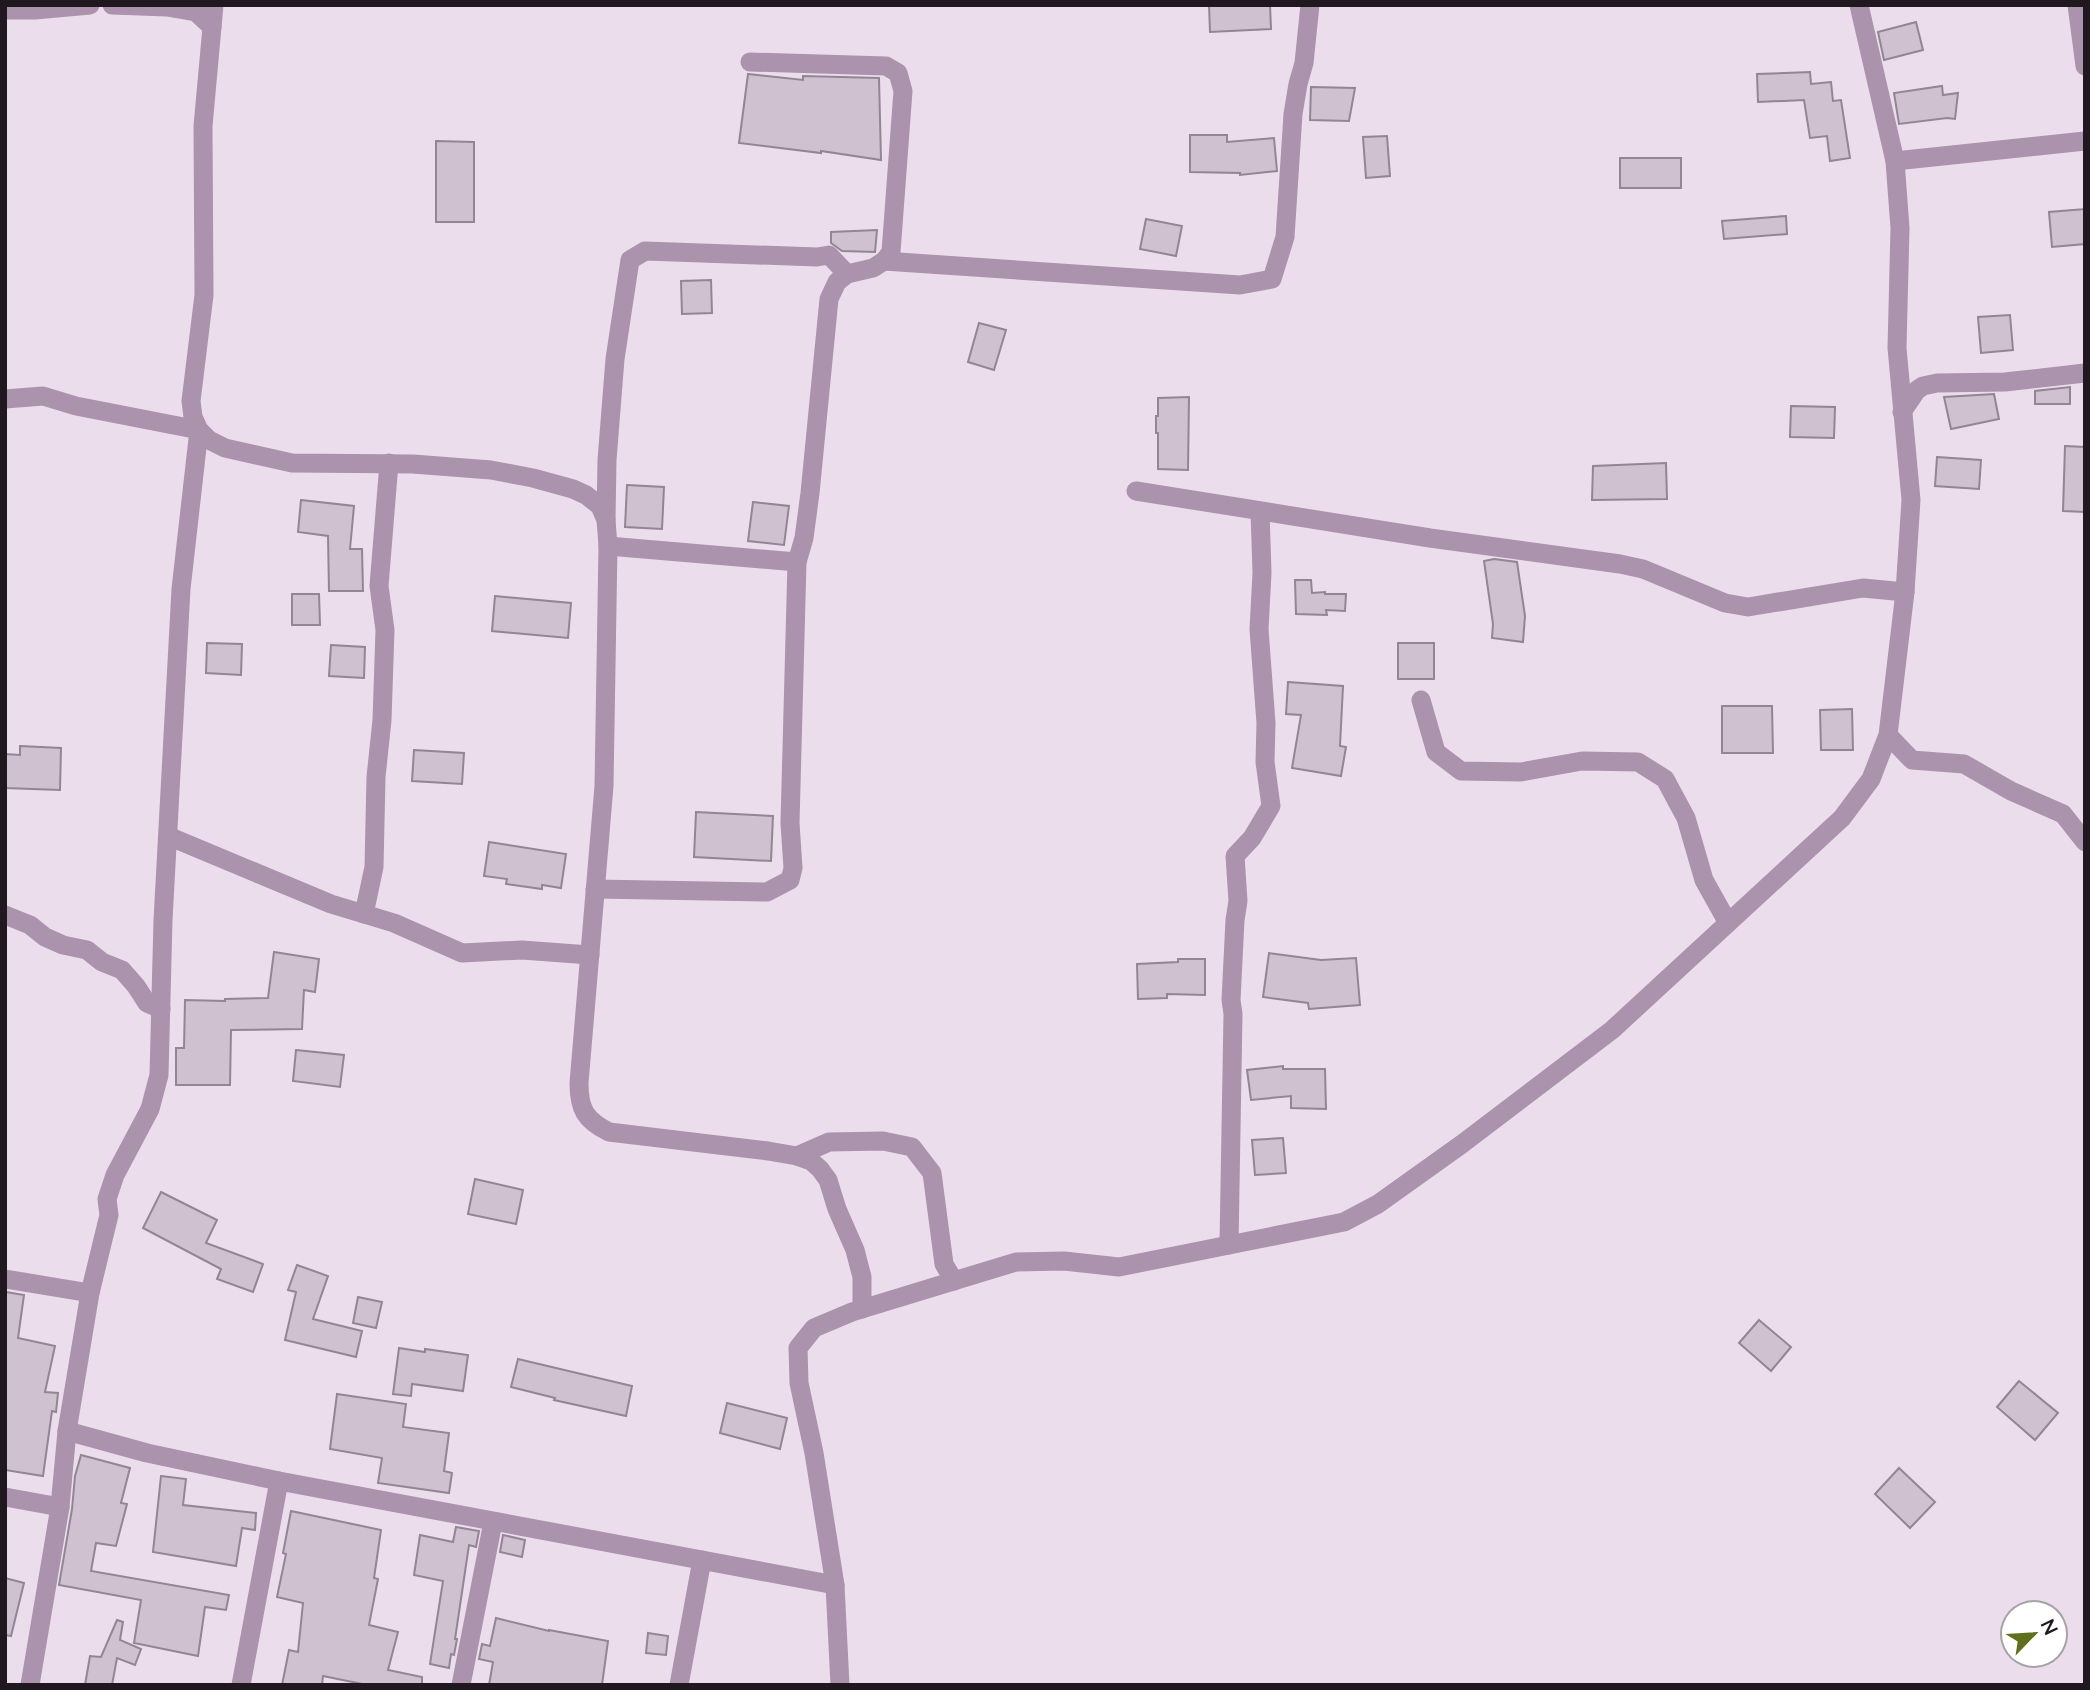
<svg xmlns="http://www.w3.org/2000/svg" width="2090" height="1690" font-family="Lato,sans-serif">
  <style>
    .building { fill: #d0c1d1; stroke: #928594; stroke-width: 2 }
    .lines { fill: none; stroke-linecap: round; stroke-linejoin: round }
    .street { stroke: #ab92ad; stroke-width: 19 }
  </style>
  <rect width="100%" height="100%" fill="#ecdded"/>
  <g class="building">
    <path d="M1209 5H1270L1271 29 1210 32Z"/>
    <path d="M1916 22 1923 50 1884 60 1878 32Z"/>
    <path d="M1810 72 1811 84 1831 82 1833 101 1841 100 1850 158 1830 161 1827 136 1810 138 1804 100 1758 102 1757 74Z"/>
    <path d="M748 74 803 80V76L879 78 881 160 821 151V153L739 143Z"/>
    <path d="M1942 86 1943 95 1958 93 1955 119 1947 118 1899 124 1894 93Z"/>
    <path d="M1311 87 1355 88 1349 121 1310 120Z"/>
    <path d="M1190 135H1227V142L1274 138 1277 171 1240 175V173L1190 172Z"/>
    <path d="M1387 136 1390 176 1366 178 1363 137Z"/>
    <path d="M436 141 474 142V222H436Z"/>
    <rect x="1620" y="158" width="61" height="30"/>
    <path d="M2085 209V244L2052 247 2049 212Z"/>
    <path d="M1786 216 1787 234 1724 239 1722 221Z"/>
    <path d="M1146 219 1182 226 1176 256 1140 249Z"/>
    <path d="M877 230 875 252 842 251 831 243V232Z"/>
    <path d="M711 280 712 313 682 314 681 281Z"/>
    <path d="M2010 315 2013 350 1981 353 1978 317Z"/>
    <path d="M979 323 1006 330 994 370 968 362Z"/>
    <path d="M2070 387V404H2035V391Z"/>
    <path d="M1994 394 1999 419 1951 429 1944 397Z"/>
    <path d="M1189 397 1188 470 1158 469V433H1156V416H1158V398Z"/>
    <path d="M1791 406 1835 407 1834 438 1790 437Z"/>
    <path d="M2065 446 2085 447V512L2063 511Z"/>
    <path d="M1937 457 1981 460 1979 489 1935 486Z"/>
    <path d="M1666 463 1667 499 1592 500 1593 466Z"/>
    <path d="M627 485 664 487 662 529 625 527Z"/>
    <path d="M301 500 354 506 350 549H362L363 591H329L328 536 298 532Z"/>
    <path d="M753 502 789 506 784 545 748 541Z"/>
    <path d="M1494 559 1517 562 1525 616 1523 642 1492 638 1493 624 1484 561Z"/>
    <path d="M1295 580H1311L1312 593 1325 592V594H1346L1345 611 1326 610 1327 615 1296 614Z"/>
    <path d="M292 594H319L320 625H292Z"/>
    <path d="M495 596 571 603 568 638 492 631Z"/>
    <path d="M207 643 242 644 241 675 206 673Z"/>
    <rect x="1398" y="643" width="36" height="36"/>
    <path d="M331 645 365 647 364 678 329 676Z"/>
    <path d="M1288 682 1343 686 1340 746 1346 747 1341 776 1292 768 1301 715 1286 714Z"/>
    <path d="M1722 706H1772L1773 753H1722Z"/>
    <path d="M1852 709 1853 750H1821L1820 710Z"/>
    <path d="M20 746 61 748 60 790 5 788V754L20 755Z"/>
    <path d="M414 750 464 753 462 784 412 781Z"/>
    <path d="M696 812 773 816 771 861 694 857Z"/>
    <path d="M489 842 566 854 561 888 542 885V889L506 884 507 879 484 876Z"/>
    <path d="M274 952 319 959 315 992 304 990 302 1029 231 1030 230 1085H176V1048H184L185 1000 225 1001V999L268 998Z"/>
    <path d="M1269 953 1321 960 1356 958 1360 1005 1309 1009 1308 1003 1263 997Z"/>
    <path d="M1178 959H1205V995L1167 994V998L1138 999 1137 964 1178 962Z"/>
    <path d="M296 1050 344 1055 340 1087 293 1081Z"/>
    <path d="M1283 1066V1069H1325L1326 1109 1291 1108V1096L1251 1100 1247 1070Z"/>
    <path d="M1283 1138 1286 1173 1255 1175 1252 1140Z"/>
    <path d="M475 1179 523 1190 516 1224 468 1214Z"/>
    <path d="M161 1192 217 1220 206 1243 263 1264 253 1292 217 1279 221 1269 143 1228Z"/>
    <path d="M297 1265 328 1276 313 1319 362 1331 356 1357 285 1340 296 1292 288 1290Z"/>
    <path d="M6 1292 24 1295 18 1338 55 1346 45 1392 58 1393 56 1412 52 1411 43 1476 5 1470Z"/>
    <path d="M358 1297 382 1302 376 1328 353 1323Z"/>
    <path d="M1759 1320 1791 1347 1771 1371 1739 1343Z"/>
    <path d="M399 1348 425 1352V1349L468 1355 463 1391 412 1384 411 1396 393 1394Z"/>
    <path d="M518 1359 632 1386 626 1416 554 1400 555 1398 511 1387Z"/>
    <path d="M2019 1381 2058 1413 2035 1440 1997 1407Z"/>
    <path d="M337 1394 406 1404 403 1427 449 1433 444 1471 452 1473 449 1493 378 1483 382 1458 330 1449Z"/>
    <path d="M727 1403 787 1418 780 1449 720 1433Z"/>
    <path d="M81 1455 130 1468 121 1503 127 1504 116 1546 96 1543 91 1571 229 1595 226 1610 205 1607 198 1656 134 1643 141 1600 59 1585 72 1509 75 1476Z"/>
    <path d="M1899 1468 1935 1502 1910 1528 1875 1494Z"/>
    <path d="M161 1476 186 1479 183 1505 256 1513 255 1530 242 1528 236 1566 153 1552Z"/>
    <path d="M291 1511 381 1530 374 1578 378 1579 369 1625 398 1632 388 1670 422 1677V1685H367L323 1676 322 1685H282L289 1650 298 1652 303 1603 277 1597 286 1554 283 1553Z"/>
    <path d="M456 1527 479 1531 476 1547 469 1545 455 1639H457L454 1655 451 1654 449 1668 430 1664 443 1581 414 1575 420 1535 453 1542Z"/>
    <path d="M503 1535 525 1540 522 1557 500 1552Z"/>
    <path d="M5 1578 24 1583 11 1636 5 1635Z"/>
    <path d="M496 1618 549 1631V1630L608 1641 602 1685H489L493 1662 479 1659 482 1644 490 1646Z"/>
    <path d="M117 1620 123 1622 120 1640 141 1649 135 1665 117 1658 112 1685H85L90 1656 101 1657Z"/>
    <path d="M648 1633 668 1636 666 1655 646 1653Z"/>
  </g>
  <g class="lines">
    <g class="street">
      <path d="M112 5 167 7 196 12 212 27"/>
      <path d="M214 5 203 126 204 295 191 401 193 417 199 430 209 440 225 448 292 463 413 464 491 470 533 478 573 489 586 495 600 506 606 520 608 546 604 786 579 1083C579 1109 585 1120 609 1132L768 1151 797 1156 811 1161 820 1169 828 1180 837 1209 855 1250 862 1277V1309"/>
      <path d="M2077 5 2085 66"/>
      <path d="M5 10H35L90 5"/>
      <path d="M1895 161 2085 141"/>
      <path d="M884 261 1240 285 1272 279 1285 237 1293 114 1298 84 1304 63 1310 5"/>
      <path d="M5 399 43 396 76 406 199 430 181 589 163 920 159 1075 150 1109 115 1175 107 1199 109 1215 90 1293 67 1431 60 1507 30 1685"/>
      <path d="M1902 412 1917 390 1923 386 1937 383 2005 382 2085 373"/>
      <path d="M1136 491 1430 538 1620 564 1643 569 1725 603 1748 607 1863 588 1905 592"/>
      <path d="M606 520 607 460 615 359 630 260 645 251 817 257 829 255 847 274"/>
      <path d="M608 546 797 562 804 538 810 493 829 299 837 282 847 274 873 268 884 261 891 252 903 91 898 73 886 66 750 62"/>
      <path d="M1421 700 1436 752 1461 771 1521 772 1582 761 1638 762 1665 779 1686 818 1704 880 1728 923"/>
      <path d="M1888 735 1912 760 1964 764 2011 791 2063 814 2085 842"/>
      <path d="M168 836 331 904 394 923 462 953 522 950 590 955"/>
      <path d="M595 889 767 892 790 880 793 868 790 823 797 562"/>
      <path d="M364 914 374 867 376 777 382 720 385 630 379 586 389 463"/>
      <path d="M5 915 30 925 45 937 63 945 87 950 102 962 122 970 136 986 147 1003 161 1009"/>
      <path d="M797 1156 829 1142 883 1141 912 1147 932 1173 944 1264 954 1281"/>
      <path d="M1229 1245 1233 1014 1231 1000 1235 920 1238 901 1235 856 1252 838 1271 806 1265 762 1266 723 1259 629 1262 573 1260 511"/>
      <path d="M5 1279 90 1293"/>
      <path d="M67 1431 147 1453 279 1481 835 1585"/>
      <path d="M5 1497 60 1507"/>
      <path d="M241 1685 279 1481"/>
      <path d="M461 1685 493 1522"/>
      <path d="M679 1685 702 1560"/>
      <path d="M840 1685 835 1585 814 1453 799 1383 798 1348 814 1328 852 1312 1016 1262 1064 1261 1119 1267 1344 1222 1378 1204 1462 1144 1612 1030 1842 818 1871 779 1888 735 1905 592 1911 500 1897 348 1900 228 1895 161 1859 5"/>
    </g>
  </g>
  <rect width="2090" height="1690" fill="none" stroke="#1f191f" stroke-width="14"/>
  <g transform="translate(2034 1634) rotate(65)"><circle r="33" fill="#ffffff" stroke="#a5a3a5" stroke-width="2"/>
  <path d="M0-5L12 26L0 18L-12 26Z" fill="#5f701c"/>
  <text y="-10" font-size="19" font-weight="bold" text-anchor="middle" fill="#1f191f">N</text>
  </g>
</svg>
